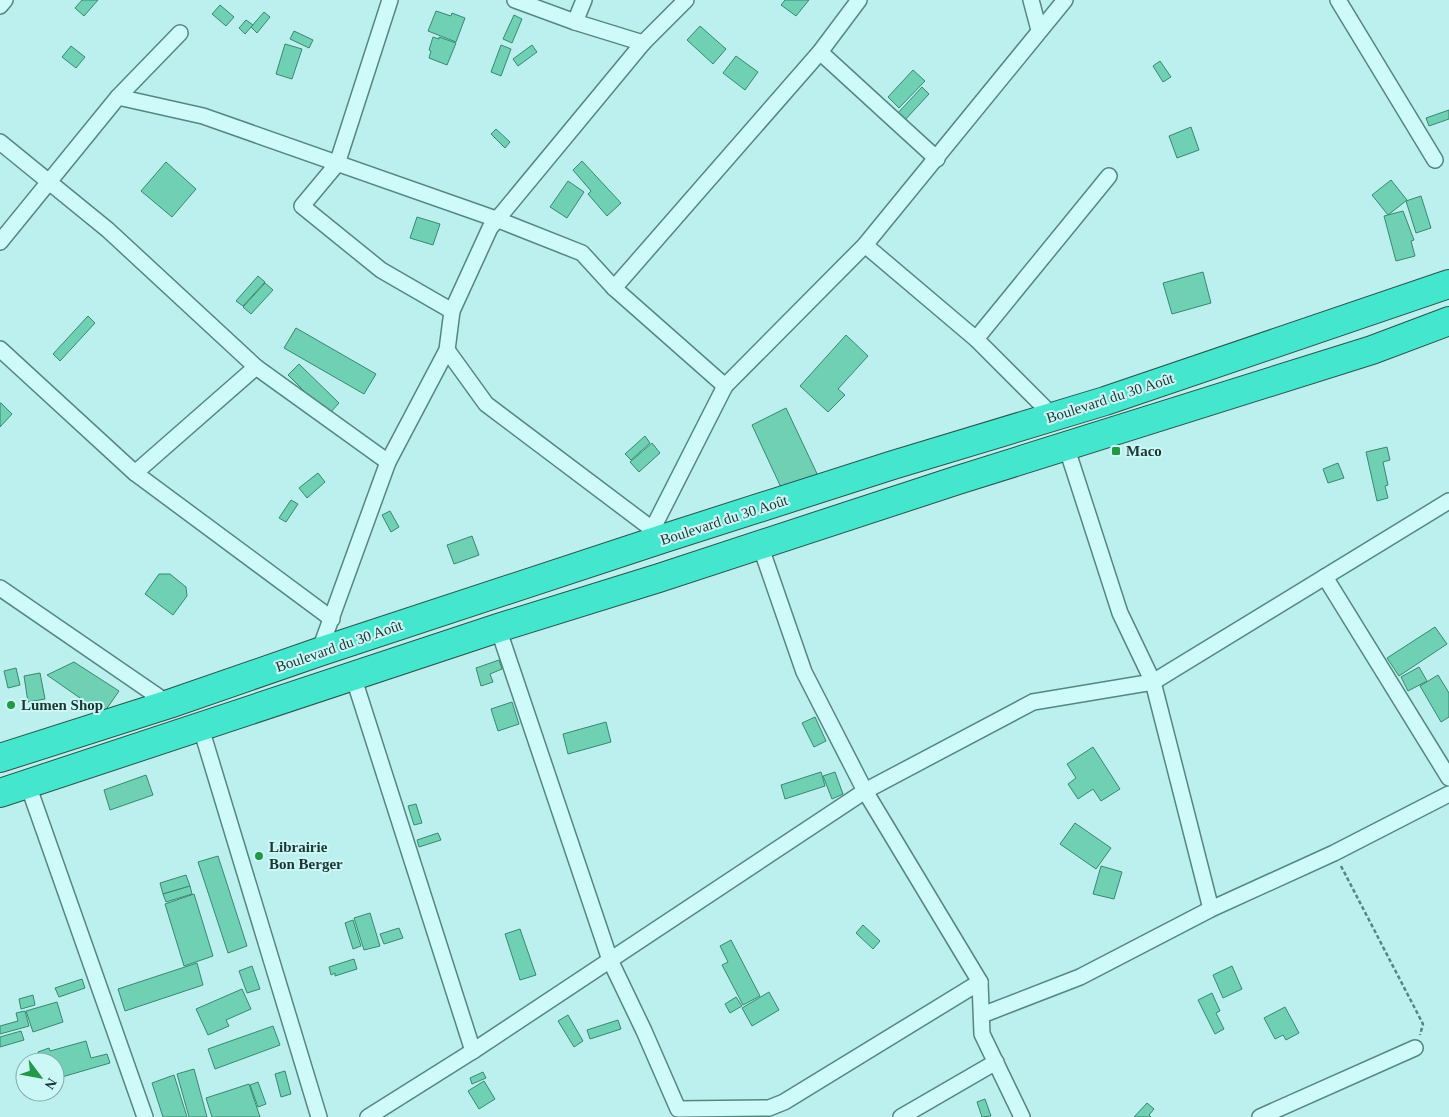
<svg xmlns="http://www.w3.org/2000/svg" width="1449" height="1117" font-family="'Times New Roman',serif">
  <style>
    .building { fill: #6fd0b4; stroke: #39886f }
    .lines { fill: none; stroke-linecap: round; stroke-linejoin: round }
    .street-casing { stroke: #54887f; stroke-width: 18 }
    .highway-casing { stroke: #29544a; stroke-width: 30 }
    .path { stroke: #54887f; stroke-width: 2.5; stroke-dasharray: 4 2.5; stroke-linecap: butt }
    .street { stroke: #cefafa; stroke-width: 15 }
    .highway { stroke: #45e6ce; stroke-width: 28 }
    .poi-dot { fill: #294; stroke: #cbf7f7; stroke-width: 2 }
    .labels { text-anchor: middle; stroke-width: 4; stroke-linejoin: round; paint-order: stroke }
    .street-label { font-size: 15px; fill: #1a3630; stroke: #cbf7f7 }
    .poi-label { font-size: 15px; font-weight: bold; fill: #1a3630; stroke: #cbf7f7; text-anchor: start }
  </style>
  <rect width="100%" height="100%" fill="#bbf0ef"/>
  <g class="building">
    <path d="M82 0H98L84 16 75 8Z"/>
    <path d="M785 0H809L796 16 781 5Z"/>
    <path d="M220 5 234 17 226 26 212 14Z"/>
    <path d="M436 11 451 16 452 13 465 18 456 42 428 31Z"/>
    <path d="M264 12 270 17 257 33 251 27Z"/>
    <path d="M514 15 522 19 512 43 503 39Z"/>
    <path d="M246 20 253 25 245 34 239 28Z"/>
    <path d="M700 26 726 49 713 64 687 40Z"/>
    <path d="M294 31 313 40 309 48 290 39Z"/>
    <path d="M433 37 439 39V37L456 43 447 65 429 58 431 51 429 50Z"/>
    <path d="M285 44 302 49 292 79 276 74Z"/>
    <path d="M501 45 511 49 501 76 491 72Z"/>
    <path d="M532 45 537 52 518 66 513 59Z"/>
    <path d="M71 46 85 57 76 68 62 57Z"/>
    <path d="M736 56 758 72 745 90 723 73Z"/>
    <path d="M1160 61 1171 77 1163 82 1153 66Z"/>
    <path d="M913 70 925 81 899 108 888 97Z"/>
    <path d="M922 87 929 94 904 121 897 114Z"/>
    <path d="M1449 110V119L1429 126 1426 118Z"/>
    <path d="M1191 127 1199 150 1177 158 1169 136Z"/>
    <path d="M496 129 510 142 505 148 491 134Z"/>
    <path d="M582 161 621 203 607 216 588 194 591 191 573 170Z"/>
    <path d="M166 162 196 189 172 217 141 191Z"/>
    <path d="M1391 180 1407 200 1388 215 1372 195Z"/>
    <path d="M568 181 584 192 567 218 550 207Z"/>
    <path d="M1421 196 1431 228 1416 233 1406 201Z"/>
    <path d="M1403 211 1414 240 1411 241 1415 256 1396 261 1384 216Z"/>
    <path d="M417 217 440 224 433 245 410 238Z"/>
    <path d="M1203 272 1211 303 1172 314 1163 283Z"/>
    <path d="M258 276 265 282 243 306 236 301Z"/>
    <path d="M265 283 273 290 251 314 243 307Z"/>
    <path d="M88 316 95 323 60 361 53 354Z"/>
    <path d="M296 328 376 374 364 394 284 348Z"/>
    <path d="M846 335 868 356 838 389 845 395 828 412 800 386Z"/>
    <path d="M299 364 339 403 328 415 288 375Z"/>
    <path d="M1 403 12 414 0 427V403Z"/>
    <path d="M786 408 820 480 785 496 752 425Z"/>
    <path d="M645 436 650 443 631 460 625 454Z"/>
    <path d="M652 443 660 453 639 472 630 462Z"/>
    <path d="M1387 447 1390 460 1383 462 1388 485 1385 486 1388 498 1377 501 1366 452Z"/>
    <path d="M1338 463 1344 478 1328 483 1323 469Z"/>
    <path d="M318 473 325 482 307 498 299 488Z"/>
    <path d="M291 500 298 504 286 522 279 518Z"/>
    <path d="M390 511 399 527 391 532 382 515Z"/>
    <path d="M472 536 479 555 454 564 447 545Z"/>
    <path d="M159 574H170L186 587 187 596 173 615 145 594Z"/>
    <path d="M1435 627 1447 644 1399 676 1387 658Z"/>
    <path d="M499 660 502 669 490 674 493 682 481 686 476 668Z"/>
    <path d="M74 662 119 691 103 714 47 675Z"/>
    <path d="M1419 667 1427 681 1408 691 1401 677Z"/>
    <path d="M16 668 20 685 8 688 4 671Z"/>
    <path d="M40 673 45 699 28 702 24 676Z"/>
    <path d="M1438 675 1449 693V717L1441 722 1420 686Z"/>
    <path d="M512 702 519 724 498 731 491 709Z"/>
    <path d="M815 717 826 741 814 747 802 723Z"/>
    <path d="M606 722 611 742 568 754 563 734Z"/>
    <path d="M1093 747 1120 789 1101 801 1093 789 1078 799 1068 784 1076 778 1067 764Z"/>
    <path d="M821 772 825 786 785 799 781 785Z"/>
    <path d="M835 772 843 794 832 799 823 776Z"/>
    <path d="M146 775 153 795 110 810 104 790Z"/>
    <path d="M416 804 422 823 414 825 408 806Z"/>
    <path d="M1075 823 1111 848 1096 869 1060 844Z"/>
    <path d="M438 833 441 840 419 847 417 840Z"/>
    <path d="M218 856 247 946 228 953 198 862Z"/>
    <path d="M1101 866 1122 872 1114 899 1093 894Z"/>
    <path d="M186 875 190 886 163 894 160 883Z"/>
    <path d="M190 886 192 894 166 902 163 894Z"/>
    <path d="M194 894 213 956 184 966 165 904Z"/>
    <path d="M370 913 380 946 364 950 354 918Z"/>
    <path d="M353 920 361 946 353 949 345 923Z"/>
    <path d="M863 925 880 941 873 949 856 933Z"/>
    <path d="M399 928 403 938 384 944 380 934Z"/>
    <path d="M520 929 536 975 520 980 505 934Z"/>
    <path d="M731 940 760 996 743 1005 722 965 728 962 720 946Z"/>
    <path d="M354 959 357 969 335 976V973L331 975 329 967Z"/>
    <path d="M197 963 203 985 125 1011 118 989Z"/>
    <path d="M252 966 260 989 247 993 239 971Z"/>
    <path d="M1232 966 1242 989 1223 998 1213 975Z"/>
    <path d="M82 979 85 988 59 997 55 988Z"/>
    <path d="M242 989 251 1009 226 1020 229 1026 208 1035 196 1009Z"/>
    <path d="M769 992 779 1010 752 1026 742 1008Z"/>
    <path d="M1212 993 1220 1011 1216 1013 1224 1029 1215 1034 1198 1000Z"/>
    <path d="M33 995 35 1005 21 1009 19 999Z"/>
    <path d="M736 997 742 1006 730 1013 725 1004Z"/>
    <path d="M57 1002 63 1022 33 1032 26 1011Z"/>
    <path d="M1285 1007 1299 1033 1286 1040 1283 1035 1275 1039 1264 1018Z"/>
    <path d="M25 1011 29 1026 0 1034V1026L18 1021 16 1013Z"/>
    <path d="M568 1015 583 1041 574 1047 558 1021Z"/>
    <path d="M618 1020 621 1029 590 1039 587 1030Z"/>
    <path d="M273 1026 280 1045 215 1069 208 1049Z"/>
    <path d="M21 1031 24 1040 0 1047V1037Z"/>
    <path d="M86 1041 91 1058 107 1054 110 1063 55 1079V1062H41L38 1052 49 1048 50 1051Z"/>
    <path d="M194 1069 207 1117H189L177 1074Z"/>
    <path d="M285 1071 291 1094 281 1097 275 1074Z"/>
    <path d="M483 1072 486 1078 472 1084 470 1078Z"/>
    <path d="M174 1075 187 1117H163L152 1083Z"/>
    <path d="M484 1081 495 1099 479 1109 468 1091Z"/>
    <path d="M258 1082 266 1104 258 1107 250 1085Z"/>
    <path d="M249 1084 260 1117H212L206 1098Z"/>
    <path d="M985 1099 991 1116 982 1117 977 1102Z"/>
    <path d="M1147 1103 1154 1109 1149 1115 1151 1117H1134Z"/>
  </g>
  <g class="lines">
    <g class="street-casing">
      <g id="street">
        <path d="M390 0 337 164 302 206 381 270 452 311"/>
        <path d="M515 0 575 22 643 43"/>
        <path d="M1031 0 1039 30"/>
        <path d="M1338 0 1435 160"/>
        <path d="M0 6 5 0"/>
        <path d="M575 22 584 0"/>
        <path d="M820 52 937 159"/>
        <path d="M118 97 203 116 496 219 582 253 614 288 725 386"/>
        <path d="M0 142 108 230 256 367 388 462"/>
        <path d="M0 242 118 97 180 33"/>
        <path d="M865 245 976 339 1054 417"/>
        <path d="M614 288 820 52 859 0"/>
        <path d="M976 339 1109 176"/>
        <path d="M0 349 135 473 332 619"/>
        <path d="M447 350 486 404 660 535"/>
        <path d="M1066 446 1120 613 1153 682 1211 909"/>
        <path d="M135 473 256 367"/>
        <path d="M652 530 725 386 865 245 1065 0"/>
        <path d="M760 545 804 672 865 791 980 982 982 1034 1022 1117"/>
        <path d="M1325 577 1449 778"/>
        <path d="M0 588 169 704"/>
        <path d="M498 628 610 960 644 1031 678 1109 769 1108 784 1102 980 982"/>
        <path d="M319 652 388 462 447 350 452 311 490 228 643 43 686 0"/>
        <path d="M353 676 473 1051"/>
        <path d="M200 725 319 1117"/>
        <path d="M28 785 145 1117"/>
        <path d="M982 1015 1080 977 1211 909 1334 853 1449 794"/>
        <path d="M368 1117 473 1051 865 791 1033 702 1153 682 1449 501"/>
        <path d="M901 1117 996 1062"/>
        <path d="M1260 1117 1415 1048"/>
      </g>
    </g>
    <g class="highway-casing">
      <g id="highway">
        <path d="M0 758 169 704 319 652 665 538 893 465 1105 401 1449 284"/>
        <path d="M0 793 498 628 659 578 958 480 1372 350 1449 321"/>
      </g>
    </g>
    <path class="path" d="M1341 866 1423 1024 1420 1035"/>
    <use href="#street" class="street"/>
    <use href="#highway" class="highway"/>
  </g>
  <g class="poi-dot">
    <rect x="1111" y="446" width="10" height="10" rx="2.5"/>
    <circle cx="11" cy="705" r="5"/>
    <circle cx="259" cy="856" r="5"/>
  </g>
  <g class="labels">
    <g class="street-label">
      <text transform="translate(1110 398) rotate(-18)" y="5">Boulevard du 30 Août</text>
      <text transform="translate(724 520) rotate(-18)" y="5">Boulevard du 30 Août</text>
      <text transform="translate(339 646) rotate(-19)" y="5">Boulevard du 30 Août</text>
    </g>
    <g class="poi-label">
      <text x="1126" y="456">Maco</text>
      <text x="21" y="710">Lumen Shop</text>
      <text x="269" y="852">Librairie<tspan x="269" dy="17">Bon Berger</tspan></text>
    </g>
  </g>
  <g transform="translate(40 1077) rotate(122)"><circle r="24" fill="#cbf7f7" stroke="#84aaa7"/>
  <path d="M0-4L9 19L0 12L-9 19Z" fill="#229944"/>
  <text y="-8" font-size="14" font-weight="bold" text-anchor="middle" fill="#1a3630">N</text>
  </g>
</svg>
